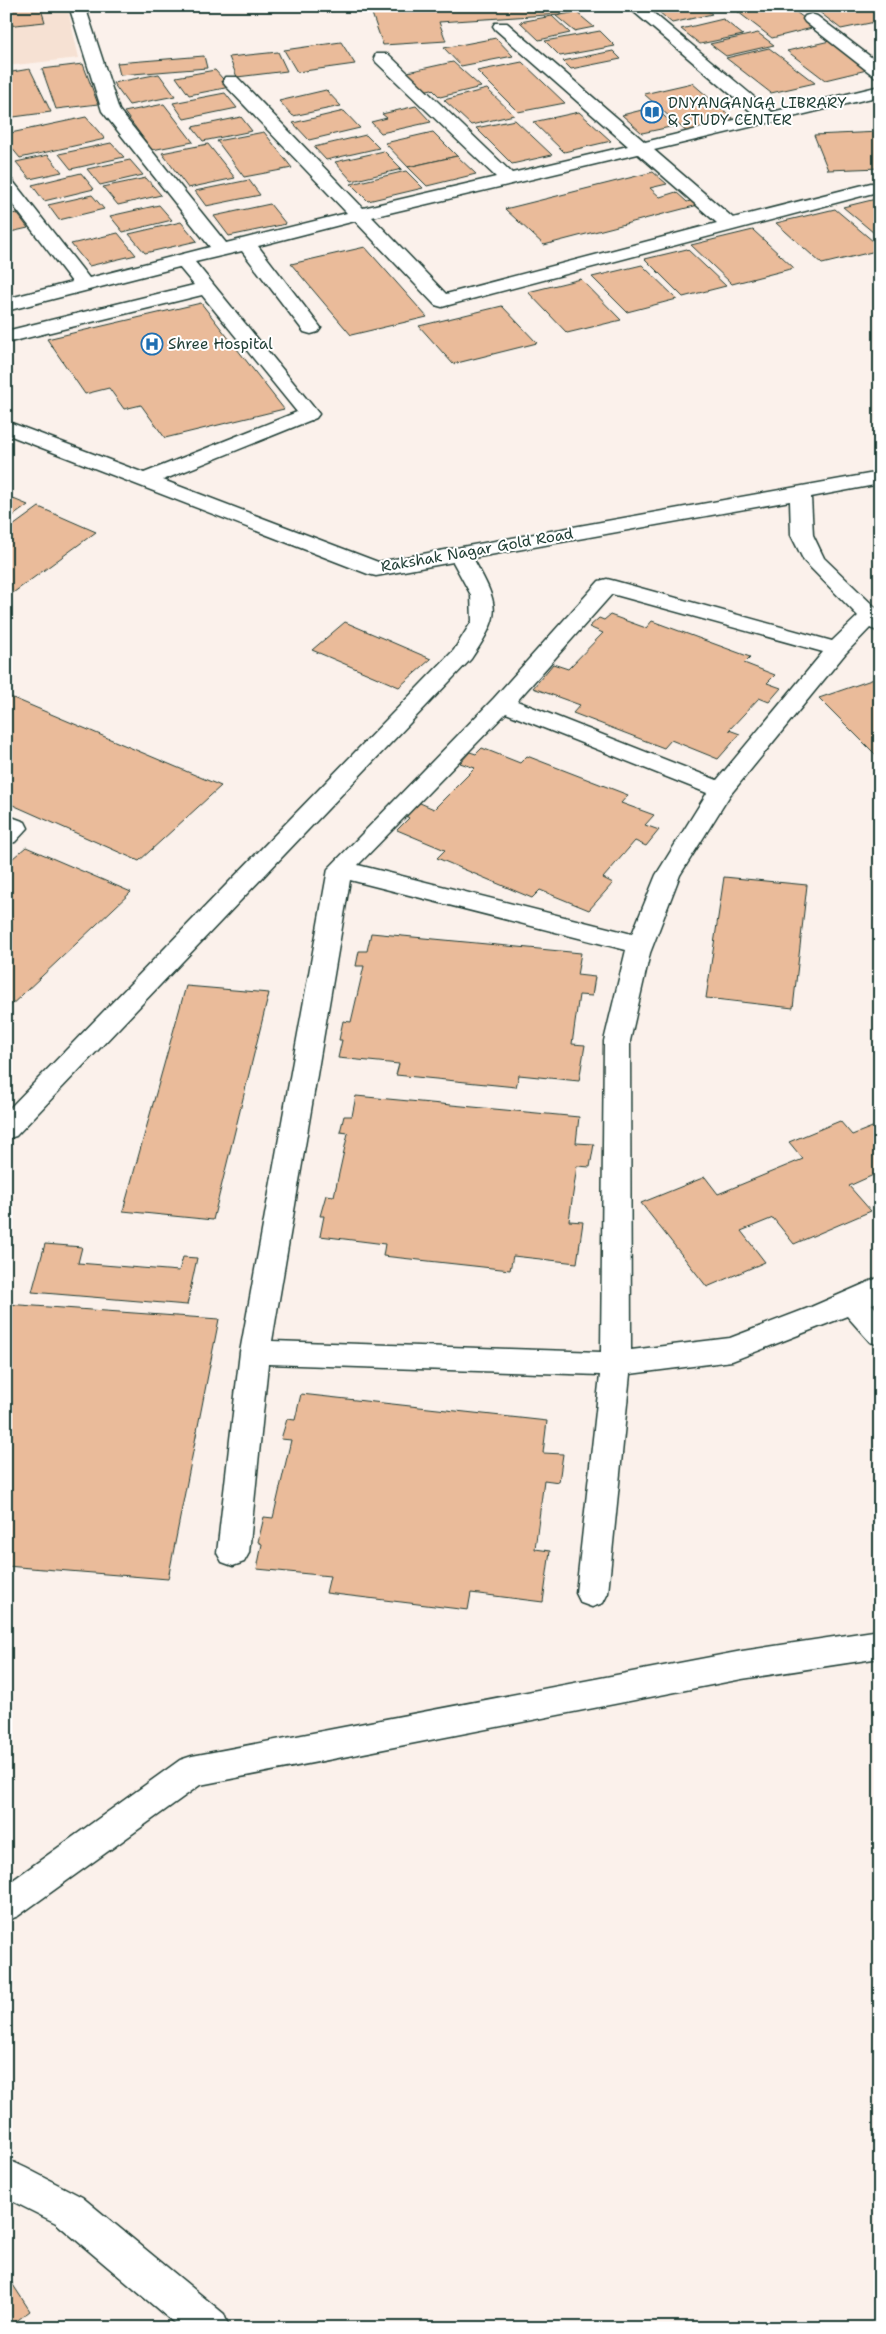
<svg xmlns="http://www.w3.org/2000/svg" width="886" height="2334" font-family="'Shantell Sans',sans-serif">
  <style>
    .built { fill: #f6e1d3 }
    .building { fill: #eabb9a; stroke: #1f3d34 }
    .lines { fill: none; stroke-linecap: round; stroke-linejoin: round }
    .minor-casing { stroke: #1f3d34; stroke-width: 3 }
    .minor { fill: #fff; fill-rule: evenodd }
    .labels { text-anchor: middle; stroke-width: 4; stroke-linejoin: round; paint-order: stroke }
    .far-poi-label { font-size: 15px; fill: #1f3d34; stroke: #fff; text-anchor: start }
    .far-street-label { font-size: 15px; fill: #1f3d34; stroke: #fff }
  </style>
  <rect width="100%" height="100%" fill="#fbf1eb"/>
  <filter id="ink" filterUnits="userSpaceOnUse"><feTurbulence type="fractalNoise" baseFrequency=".02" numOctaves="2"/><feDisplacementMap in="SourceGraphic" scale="10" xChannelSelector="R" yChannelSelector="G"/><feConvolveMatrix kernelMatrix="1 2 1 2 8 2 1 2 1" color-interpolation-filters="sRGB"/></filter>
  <g filter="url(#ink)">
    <path class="built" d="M6 6H67L79 58 6 66Z"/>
    <g class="building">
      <path d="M6 6H40L45 22 6 26Z"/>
      <path d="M392 6H559L562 14 439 22 446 41 383 45 370 8Z"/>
      <path d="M652 6H701L712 14 672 23Z"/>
      <path d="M763 6H788L816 27 772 38 738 12Z"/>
      <path d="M839 6H880V21L841 29 818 11Z"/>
      <path d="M576 12 594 27 574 31 556 16Z"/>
      <path d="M552 16 570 33 539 40 520 22Z"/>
      <path d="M723 19 743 35 700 44 681 29Z"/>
      <path d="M600 31 615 46 560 56 545 41Z"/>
      <path d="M758 33 774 45 726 56 710 44Z"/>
      <path d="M496 38 513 56 461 66 444 48Z"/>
      <path d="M834 40 871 69 825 80 787 51Z"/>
      <path d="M341 42 355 64 297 72 284 50Z"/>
      <path d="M769 48 815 83 771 93 726 58Z"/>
      <path d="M613 51 621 59 571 69 563 61Z"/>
      <path d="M278 52 287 71 237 77 229 57Z"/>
      <path d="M204 56 207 68 120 75 117 63Z"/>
      <path d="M453 62 481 87 440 97 432 89 422 91 403 73Z"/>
      <path d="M522 62 565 103 518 112 477 71Z"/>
      <path d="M83 64 98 104 56 109 42 69Z"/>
      <path d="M30 69 51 112 6 118V73Z"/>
      <path d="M215 70 230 87 189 95 176 77Z"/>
      <path d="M159 74 175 96 129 105 113 83Z"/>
      <path d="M692 83 738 123 689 134 644 94Z"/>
      <path d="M487 89 514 115 471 125 444 100Z"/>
      <path d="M326 90 341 106 293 116 279 101Z"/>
      <path d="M225 93 237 108 184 119 173 103Z"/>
      <path d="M164 104 193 142 152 150 124 112Z"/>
      <path d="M416 106 431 122 381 133 371 122 387 118 382 114Z"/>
      <path d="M654 107 675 126 642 133 622 115Z"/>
      <path d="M344 111 360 128 309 140 293 123Z"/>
      <path d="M579 112 611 141 564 152 533 122Z"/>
      <path d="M86 117 105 139 20 158 6 141V134Z"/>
      <path d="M241 117 252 131 203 141 192 127Z"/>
      <path d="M515 120 552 155 512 164 476 128Z"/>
      <path d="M264 132 292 168 244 177 217 141Z"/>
      <path d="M433 132 457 156 408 167 385 143Z"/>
      <path d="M880 132V168L828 170 814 135Z"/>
      <path d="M366 135 379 148 326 160 314 147Z"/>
      <path d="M111 143 124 157 71 169 59 154Z"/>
      <path d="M208 144 235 178 188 188 162 153Z"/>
      <path d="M384 151 402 169 352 181 335 162Z"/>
      <path d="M48 155 62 172 30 179 16 162Z"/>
      <path d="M457 156 476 174 427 186 408 167Z"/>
      <path d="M130 160 143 175 100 185 87 169Z"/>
      <path d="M406 171 423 188 368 201 351 184Z"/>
      <path d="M653 172 667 184 650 188 660 197 676 192 687 202 696 199 702 204 544 245 505 209Z"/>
      <path d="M81 173 94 189 44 201 32 185Z"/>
      <path d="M146 178 161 195 118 205 103 187Z"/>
      <path d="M249 180 260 195 206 206 195 191Z"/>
      <path d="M92 195 104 209 59 220 48 205Z"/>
      <path d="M880 198V238L843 207Z"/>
      <path d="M270 204 286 224 229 236 214 216Z"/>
      <path d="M159 205 172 220 123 232 110 216Z"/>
      <path d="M835 209 880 247V250L822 264 776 223Z"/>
      <path d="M17 213 28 228 6 233V215Z"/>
      <path d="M181 222 197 241 145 253 129 234Z"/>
      <path d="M753 230 794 268 732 284 691 245Z"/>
      <path d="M118 233 136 255 89 266 71 244Z"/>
      <path d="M365 247 427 317 351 335 291 264Z"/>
      <path d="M687 249 726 286 683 297 645 259Z"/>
      <path d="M642 265 677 299 627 312 592 277Z"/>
      <path d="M581 279 621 320 567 333 528 292Z"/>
      <path d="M201 303 284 409 165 438 141 405 124 409 109 388 85 394 47 339Z"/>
      <path d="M502 306 537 343 453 364 419 326Z"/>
      <path d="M6 496 28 505 6 521Z"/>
      <path d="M39 507 96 532 6 598V531Z"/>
      <path d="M610 615 646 628 652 621 750 657 744 663 775 675 767 683 781 688 769 702 759 698 729 730 740 734 718 759 671 740 664 748 573 713 580 705 533 688 553 664 568 669 603 633 589 627 599 618 604 620Z"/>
      <path d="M345 622 431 659 399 687 312 650Z"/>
      <path d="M880 677V759L819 698Z"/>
      <path d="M6 695 221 786 139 861 6 802Z"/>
      <path d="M482 748 520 763 527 756 628 795 621 803 654 815 645 825 659 830 646 846 635 841 603 878 613 883 589 910 540 890 532 898 437 858 445 850 397 830 409 818 406 816 420 803 434 809 475 768 460 763 470 752 476 754Z"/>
      <path d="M26 847 131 892 6 1010V864Z"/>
      <path d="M724 877 807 885 793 1008 706 998Z"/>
      <path d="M371 933 581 953 577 975 595 977 592 996 579 995 572 1044 585 1045 579 1081 519 1075 516 1087 396 1075 399 1064 338 1058 342 1040H339L343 1021 351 1022 364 966H356L359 951H367Z"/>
      <path d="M186 986 269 993 213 1220 123 1211Z"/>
      <path d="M356 1096 579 1117 576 1143 594 1144 590 1167 577 1166 569 1221 583 1222 577 1263 513 1256 510 1270 383 1256 385 1244 320 1236 324 1216H320L326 1195 334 1196 348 1133 340 1132 344 1116H352Z"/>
      <path d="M840 1121 852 1135 880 1124V1172L849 1186 871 1211 794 1244 773 1218 741 1231 765 1262 707 1287 641 1203 705 1177 718 1194 803 1159 789 1142Z"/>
      <path d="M45 1244 82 1247 78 1263 179 1271 183 1257 197 1258 187 1305 32 1292Z"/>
      <path d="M6 1304 219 1319 168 1579 6 1566Z"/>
      <path d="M301 1394 547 1421 543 1453 563 1454 559 1482 544 1480 535 1549 550 1551 543 1602 471 1593 468 1610 326 1593 330 1576 257 1569 262 1544 258 1542 264 1517 273 1518 291 1440 281 1439 287 1419 295 1420Z"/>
      <path d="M6 2274 30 2311 7 2328H6Z"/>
    </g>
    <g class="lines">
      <g class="minor-casing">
        <g id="minor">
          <path d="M69 6H85L119 110 226 243 347 213 225 85 223 81 225 77H237L363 208 496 177 376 62 374 58 376 54H388L512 173 628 146 495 29 493 26 495 23H507L645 142 755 115 627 6H645L772 112 880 86V96L654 150 733 218 871 183 877 184 880 188 877 192 449 305 442 307 435 305 355 221 258 246 318 324 321 328 318 332 311 334 304 332 242 251 195 262 319 414 316 418 163 480 378 562 880 472V484L811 497 813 535 824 558 880 612V632L870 628 845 654 730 795 680 875 650 953 630 1041 631 1350 730 1338 811 1307 880 1277V1301L872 1304 880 1314V1345L870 1342 847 1316 732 1361 630 1374 608 1593 603 1603 592 1607 581 1603 576 1593 600 1375 268 1364 249 1553 244 1562 233 1566 222 1562 217 1553 240 1352 328 869 494 698 599 581 607 579 615 581 832 641 858 616 804 561 791 535 790 501 473 558C499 606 503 612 471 659L16 1136 6 1139V1112L454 650 472 621 471 595 453 562 376 576 368 574 6 434V421L144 473 297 412 202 295 6 343V331L194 285 179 267 6 311V299L72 282 6 196V179L12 180 89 278 210 247 102 111ZM638 154 717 223 446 294 372 217ZM612 594 823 652 717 780 517 701ZM506 713 707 793 656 875 632 934 358 865ZM350 880 626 950 604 1041 601 1352 272 1341Z"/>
          <path d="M320 6H336L334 10H322Z"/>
          <path d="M811 14 817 16 880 64V77L874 76 805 22 803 19 805 16Z"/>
          <path d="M6 815 25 822 28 828 15 842 6 844Z"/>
          <path d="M880 1630V1658L742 1679 200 1785 18 1916 6 1921V1885L180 1760 192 1756 742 1651Z"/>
          <path d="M6 2162H13L26 2168 82 2197 224 2314 229 2328H180L56 2223 10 2200H6Z"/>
        </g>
      </g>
      <use href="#minor" class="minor"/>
    </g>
  </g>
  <defs>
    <g id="library-ring" transform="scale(1.125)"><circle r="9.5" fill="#fff" stroke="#1f6fb2" stroke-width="1.5"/><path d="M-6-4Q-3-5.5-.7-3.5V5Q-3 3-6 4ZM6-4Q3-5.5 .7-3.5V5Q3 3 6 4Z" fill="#1f6fb2"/></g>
    <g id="hospital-ring" transform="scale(1.125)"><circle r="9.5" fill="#fff" stroke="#1f6fb2" stroke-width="1.5"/><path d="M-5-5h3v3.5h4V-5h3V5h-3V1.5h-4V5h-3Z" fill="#1f6fb2"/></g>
  </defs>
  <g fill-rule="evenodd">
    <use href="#library-ring" x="652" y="112"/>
    <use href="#hospital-ring" x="152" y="344"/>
  </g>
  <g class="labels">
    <g class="far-poi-label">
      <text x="668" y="108">DNYANGANGA LIBRARY<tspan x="668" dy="17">&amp; STUDY CENTER</tspan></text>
      <text x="168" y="349">Shree Hospital</text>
    </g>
    <g class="far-street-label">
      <text transform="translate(477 550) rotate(-10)" y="5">Rakshak Nagar Gold Road</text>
    </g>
  </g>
  <rect width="886" height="2334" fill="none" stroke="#fff" stroke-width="25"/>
  <rect x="12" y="12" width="861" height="2309" fill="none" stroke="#1f3d34" stroke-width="2" filter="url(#ink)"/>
</svg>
